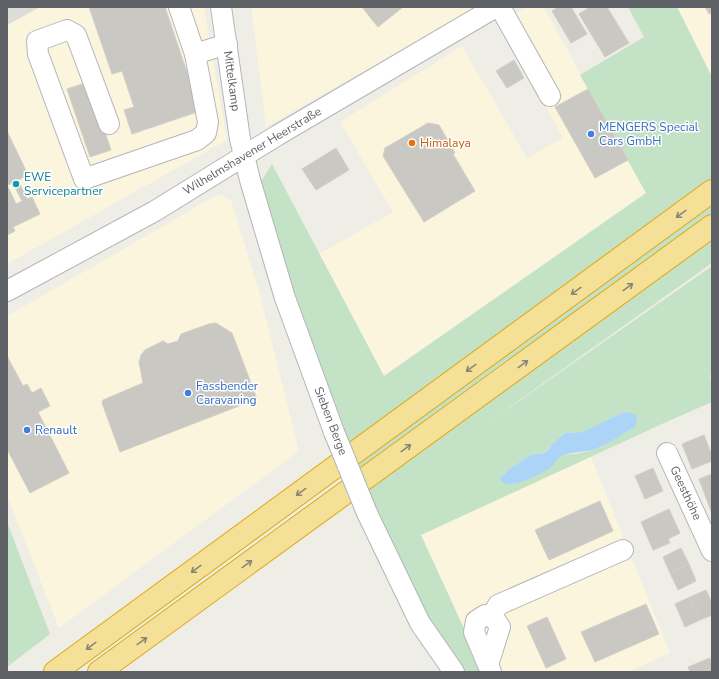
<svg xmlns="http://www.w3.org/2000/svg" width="719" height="679" font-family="'Nunito Sans',sans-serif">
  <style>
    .commercial { fill: #fbf5de }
    .industrial { fill: #dddcd8 }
    .green { fill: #c4e3c6; fill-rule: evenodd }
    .water { fill: #acd4f7 }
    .building { fill: #cac8c2; stroke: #d2cfc4; fill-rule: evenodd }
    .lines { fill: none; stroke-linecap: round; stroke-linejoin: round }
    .minor-casing { stroke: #b3b5b9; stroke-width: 22 }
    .highway-casing { stroke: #dfa814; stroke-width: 24 }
    .minor { stroke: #fff; stroke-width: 20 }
    .highway { stroke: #f4e097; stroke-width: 22 }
    .minor-bridge-casing { stroke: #b3b5b9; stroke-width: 22; stroke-linecap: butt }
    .minor-bridge { stroke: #fff; stroke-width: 20 }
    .oneway { stroke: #8a8674 }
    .shop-dot { fill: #3f7fe0; stroke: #fff; stroke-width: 1.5 }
    .food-dot { fill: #e8710a; stroke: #fff; stroke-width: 1.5 }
    .culture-dot { fill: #0f9aa8; stroke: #fff; stroke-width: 1.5 }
    .labels { text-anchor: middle; stroke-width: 3; stroke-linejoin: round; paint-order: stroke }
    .street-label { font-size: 12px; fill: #5d6065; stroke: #fff }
    .shop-label { font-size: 12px; fill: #366cbe; stroke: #fff; text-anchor: start }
    .food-label { font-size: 12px; fill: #c56008; stroke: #fff; text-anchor: start }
    .culture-label { font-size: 12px; fill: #0d838f; stroke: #fff; text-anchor: start }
  </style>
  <rect width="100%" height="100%" fill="#eeede6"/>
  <g class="commercial">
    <path d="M40 7H204L227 140 7 264V25Z"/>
    <path d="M251 7H476L266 127Z"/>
    <path d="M527 7H544L646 193 383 376 319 254 393 212 340 122 462 46 527 158 563 138 500 23Z"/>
    <path d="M677 7H712V77Z"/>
    <path d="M219 194 231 200 260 294 299 451 59 628 7 496V316Z"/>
    <path d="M591 457 670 653 628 672H484L421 535Z"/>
  </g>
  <path class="industrial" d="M7 7H40L7 25Z"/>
  <g class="green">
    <path d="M628 7H677L712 77V263L479 429 712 266V365L710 379H712V402L664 423 421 535 484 672H463L426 618 401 568 371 496 337 412 288 279 260 183 272 164 384 376 646 193 580 75 644 37ZM624 412 635 427 601 447 581 453 564 455 559 457 550 468 500 478 512 467 531 455 544 453 548 449 552 444 565 433 582 432Z"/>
    <path d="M7 522 50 634 7 667Z"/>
  </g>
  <path class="water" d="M624 412 635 414 637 417 635 427C623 433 612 442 600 447 588 453 575 451 564 455 557 457 555 464 550 468 542 474 502 494 500 478L512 467 531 455 544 453 548 450 552 444 565 433 582 432Z"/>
  <g class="building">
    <path d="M89 7H165L200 111 132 134 124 110 134 107 122 71 112 74Z"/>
    <path d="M362 7H389L373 21Z"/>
    <path d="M389 7H403L378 27 373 21Z"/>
    <path d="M558 7H571L587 34 571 43 552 11Z"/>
    <path d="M590 7H607L629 43 605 57 579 14Z"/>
    <path d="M705 7H712V13L709 14Z"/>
    <path d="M514 60 524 78 507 88 496 71Z"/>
    <path d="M88 82 111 150 90 157 67 89Z"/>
    <path d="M588 89 628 160 595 178 555 107Z"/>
    <path d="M428 123 439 125 455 153 453 154 475 191 424 222 383 156 385 148Z"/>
    <path d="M7 131 28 175 18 180 27 199 32 197 40 214 13 227 15 231 7 235ZM13 183 22 201 16 204 7 185Z"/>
    <path d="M336 148 349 170 316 190 302 169Z"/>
    <path d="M216 323 232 333 257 399 120 452 102 403 103 400 143 383 139 362 141 355 145 350 163 341 168 344 178 341 181 334 209 324Z"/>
    <path d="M7 356 23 386 27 384 32 393 41 388 50 406 38 412 69 473 30 493 7 449Z"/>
    <path d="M704 435 712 456V461L692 469 682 444Z"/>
    <path d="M653 468 663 491 645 499 635 476Z"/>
    <path d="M712 474V510L711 511 699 479Z"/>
    <path d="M600 501 613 531 549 560 535 530Z"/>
    <path d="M669 509 680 533 668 539 670 543 653 550 641 522Z"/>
    <path d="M681 548 689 564 670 573 663 557Z"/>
    <path d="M689 564 696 581 678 590 670 573Z"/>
    <path d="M706 590 712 603V615L700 620 690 597Z"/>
    <path d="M690 597 700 620 685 627 675 604Z"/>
    <path d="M646 604 659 634 595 662 581 632Z"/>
    <path d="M547 617 566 659 546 668 527 626Z"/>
    <path d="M710 658 712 672H690L688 667Z"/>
  </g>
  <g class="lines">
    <g class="minor-casing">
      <g id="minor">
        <path d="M179 7 195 54 227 44"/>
        <path d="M221 7 240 139 250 180 285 298 334 432"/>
        <path d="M500 7 550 96"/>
        <path d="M109 124 76 35 67 30 37 41 38 54 84 179 197 140 206 133 208 122 195 54"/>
        <path d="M7 291 155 211 278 135 496 7"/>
        <path d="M667 453 712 551"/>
        <path d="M367 513 420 623 454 672"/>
        <path d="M492 616 498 605 623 550"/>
        <path d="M488 665 500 627 494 618 485 615 476 621 474 632 491 672"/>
      </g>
    </g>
    <g class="highway-casing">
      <g id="highway">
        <path d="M55 672 712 191"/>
        <path d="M99 672 712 226"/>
      </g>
    </g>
    <use href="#minor" class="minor"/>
    <use href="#highway" class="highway"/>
    <g class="minor-bridge-casing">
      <path id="minor-bridge" d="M334 432 367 513"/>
    </g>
    <use href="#minor-bridge" class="minor-bridge"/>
  </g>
  <defs><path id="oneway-shaft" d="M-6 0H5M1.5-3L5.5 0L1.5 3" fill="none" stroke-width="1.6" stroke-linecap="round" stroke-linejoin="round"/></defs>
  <g class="oneway">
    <use href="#oneway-shaft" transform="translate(681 214) rotate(144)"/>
    <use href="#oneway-shaft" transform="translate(628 287) rotate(-36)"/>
    <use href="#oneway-shaft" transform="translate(576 291) rotate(144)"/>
    <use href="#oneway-shaft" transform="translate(523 364) rotate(-36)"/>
    <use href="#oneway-shaft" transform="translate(471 368) rotate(144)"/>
    <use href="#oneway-shaft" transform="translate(406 448) rotate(-36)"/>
    <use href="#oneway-shaft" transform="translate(301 492) rotate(144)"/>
    <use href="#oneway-shaft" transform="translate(247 564) rotate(-36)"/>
    <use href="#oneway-shaft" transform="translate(196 569) rotate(144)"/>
    <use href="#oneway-shaft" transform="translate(142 641) rotate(-36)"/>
    <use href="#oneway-shaft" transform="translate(91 646) rotate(144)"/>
  </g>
  <g class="shop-dot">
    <circle cx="591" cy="134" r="4"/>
    <circle cx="188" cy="393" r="4"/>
    <circle cx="27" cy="430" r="4"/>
  </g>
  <circle class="food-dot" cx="412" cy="143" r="4"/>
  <circle class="culture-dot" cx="16" cy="184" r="4"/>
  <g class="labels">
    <g class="street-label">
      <text transform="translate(232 81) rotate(82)" y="4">Mittelkamp</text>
      <text transform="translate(252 151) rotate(-31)" y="4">Wilhelmshavener Heerstraße</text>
      <text transform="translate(331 421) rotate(69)" y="4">Sieben Berge</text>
      <text transform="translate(686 493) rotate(65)" y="4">Geesthöhe</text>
    </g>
    <g class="shop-label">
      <text x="599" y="131">MENGERS Special<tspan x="599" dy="14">Cars GmbH</tspan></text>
      <text x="196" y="390">Fassbender<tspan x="196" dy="14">Caravaning</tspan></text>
      <text x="35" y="434">Renault</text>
    </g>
    <g class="food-label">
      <text x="420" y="147">Himalaya</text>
    </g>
    <g class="culture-label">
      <text x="24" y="181">EWE<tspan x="24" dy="14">Servicepartner</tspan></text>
    </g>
  </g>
  <rect width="719" height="679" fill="none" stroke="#5d6065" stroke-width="16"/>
</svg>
